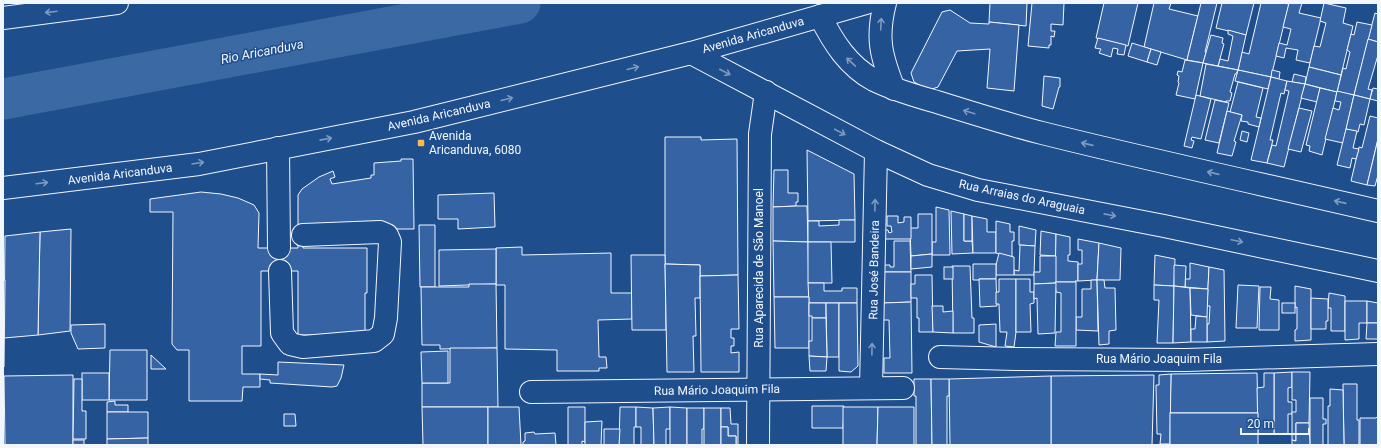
<svg xmlns="http://www.w3.org/2000/svg" width="1381" height="448" font-family="Roboto,sans-serif">
  <style>
    .lines { fill: none; stroke-linecap: round; stroke-linejoin: round }
    .river { stroke: #3b69a3; stroke-width: 41 }
    .building { fill: #3563a3; stroke: #f2f6ff }
    .minor-casing { stroke: #f2f6ff; stroke-width: 24 }
    .major-casing { stroke: #f2f6ff; stroke-width: 24 }
    .highway-casing { stroke: #f2f6ff; stroke-width: 24 }
    .minor { stroke: #1f4e8c; stroke-width: 22 }
    .major { stroke: #1f4e8c; stroke-width: 22 }
    .highway { stroke: #1f4e8c; stroke-width: 22 }
    .oneway { stroke: #7e9ac0 }
    .poi-dot { fill: #ffb74d; stroke: #1f4e8c; stroke-width: 1.5 }
    .labels { text-anchor: middle; stroke-width: 3; stroke-linejoin: round; paint-order: stroke }
    .street-label { font-size: 12px; fill: #f2f6ff; stroke: #1f4e8c }
    .poi-label { font-size: 12px; fill: #f2f6ff; stroke: #1f4e8c; text-anchor: start }
    .water-label { font-size: 13px; font-style: italic; fill: #f2f6ff; stroke: #1f4e8c }
  </style>
  <rect width="100%" height="100%" fill="#1f4e8c"/>
  <g class="lines">
    <path class="river" d="M3 99 520 3"/>
  </g>
  <g class="building">
    <path d="M990 3H1027L1026 26 989 22Z"/>
    <path d="M1032 3H1064L1063 25 1051 24V31H1055L1054 37 1051 36V45H1049V48L1028 46Z"/>
    <path d="M1104 3H1138L1128 46 1096 38Z"/>
    <path d="M1154 3H1171L1169 9 1198 16 1187 60 1144 47Z"/>
    <path d="M1201 3H1217L1205 52 1206 53 1203 63 1187 60Z"/>
    <path d="M1222 3H1254L1246 35 1216 28Z"/>
    <path d="M1261 3H1283L1289 4 1271 77 1238 70 1242 52 1249 54Z"/>
    <path d="M1289 3H1302L1299 13 1321 18 1310 63 1296 60 1298 50 1286 48 1284 58 1276 56 1279 43 1287 45 1291 29 1283 27Z"/>
    <path d="M1324 3 1346 8 1343 23 1353 26 1341 75 1309 67 1314 46 1320 47 1326 23 1320 21Z"/>
    <path d="M950 10 970 23 989 24V22L1019 25 1014 91 987 88 990 49 957 51 938 87 929 90 914 82 911 73 942 12Z"/>
    <path d="M1375 13 1378 14V42L1368 39Z"/>
    <path d="M1357 22 1372 25 1354 95 1337 92 1343 68 1346 69 1350 52 1347 50 1351 34 1354 35Z"/>
    <path d="M1228 30 1246 35 1238 70 1218 66 1220 59 1228 61 1233 36 1228 34Z"/>
    <path d="M1211 35 1223 38 1222 43 1224 44 1218 66 1203 63Z"/>
    <path d="M1098 38 1126 45 1124 55 1117 54 1118 49 1113 48 1111 57 1099 53 1101 49 1095 48Z"/>
    <path d="M1368 39 1378 42V55L1368 89 1372 90 1370 99 1354 95Z"/>
    <path d="M1132 43 1151 49 1147 62 1128 56Z"/>
    <path d="M1151 49 1161 52 1157 65 1147 62Z"/>
    <path d="M1185 60 1203 63 1195 99 1176 95 1179 83 1178 82 1179 76 1177 75 1178 71 1182 72Z"/>
    <path d="M1206 64 1238 70 1236 74H1235L1230 92 1232 93 1230 101H1226V102L1200 96Z"/>
    <path d="M1309 67 1341 75 1337 92 1305 84Z"/>
    <path d="M1238 70 1271 77 1268 89 1235 81Z"/>
    <path d="M1272 70 1280 72 1279 79 1271 77Z"/>
    <path d="M1294 74 1306 77 1305 84 1292 82Z"/>
    <path d="M1044 76 1060 78V87H1059L1053 109 1042 106Z"/>
    <path d="M1271 77 1287 81 1284 94 1281 93 1270 140H1273L1267 163 1251 160Z"/>
    <path d="M1287 81 1305 84 1284 167 1267 163 1272 145 1276 146 1289 91 1285 90Z"/>
    <path d="M1238 82 1263 88 1256 117 1261 118 1259 127 1248 124V122L1241 121 1242 115 1230 112Z"/>
    <path d="M1305 84 1320 88 1317 102 1301 98Z"/>
    <path d="M1320 88 1337 92 1322 155 1309 151 1310 146 1306 145Z"/>
    <path d="M1373 88 1378 89V101L1370 99Z"/>
    <path d="M1337 91 1354 95 1343 143 1325 139 1333 108 1339 110 1341 102 1335 101Z"/>
    <path d="M1196 95 1211 99 1201 139 1192 137 1191 140 1194 141 1192 148 1184 146Z"/>
    <path d="M1354 95 1370 99 1364 125 1360 124 1358 132 1346 129Z"/>
    <path d="M1215 100 1229 103 1219 143 1205 140Z"/>
    <path d="M1299 108 1312 111 1301 152 1288 149Z"/>
    <path d="M1227 111 1242 115 1234 141 1236 142 1232 156 1217 153Z"/>
    <path d="M1370 116 1378 118V139L1367 185 1351 181 1359 147 1362 148Z"/>
    <path d="M1346 129 1357 131 1353 148 1359 149 1356 159 1352 158 1350 168 1337 165Z"/>
    <path d="M1242 131 1249 133 1247 142 1240 140Z"/>
    <path d="M665 137H701V140L737 139 738 275 700 276V265L665 264Z"/>
    <path d="M1378 139V175L1375 186 1367 185Z"/>
    <path d="M807 150 854 174 855 220 808 221Z"/>
    <path d="M401 159H413L414 229H311L303 226V248H367V293H365V335H298V271H261V346H242V374H260V387H243L242 401H189V350H177L172 344 173 212H150V199L201 192 221 194 238 198 254 205 259 213 258 248H298V195L302 189 319 177 333 171 335 177 330 179 332 184 371 178V175H374V163L401 161Z"/>
    <path d="M774 170H788V193H798V202H796V206L773 207Z"/>
    <path d="M494 193 495 227 458 229V219H438V195Z"/>
    <path d="M796 206H807L808 242 773 241V207Z"/>
    <path d="M936 207 949 210 950 255H932V242H936Z"/>
    <path d="M951 211 964 214V241H972L973 253 952 254Z"/>
    <path d="M918 214H932V254L911 256 910 228H918Z"/>
    <path d="M964 214 972 216V241H964Z"/>
    <path d="M887 216H898V223L904 222V217H911V239H883V230H888L889 233 892 232 891 226H887Z"/>
    <path d="M972 216 987 219V232H996V253H973Z"/>
    <path d="M839 220H855V242H808V221H819V226L839 225Z"/>
    <path d="M996 221 1010 224V232H1014V241H1012V257L996 253Z"/>
    <path d="M419 225H435V287H420Z"/>
    <path d="M1019 226 1036 230 1035 246 1019 245Z"/>
    <path d="M71 229 70 331 38 335 40 232Z"/>
    <path d="M1041 231 1056 234V256L1040 255Z"/>
    <path d="M40 232 38 335 4 338 5 236Z"/>
    <path d="M1056 234 1070 237V255H1068V261L1078 262V281H1075L1076 282H1055Z"/>
    <path d="M1078 239 1099 243 1097 280 1078 281V264H1082V250H1078Z"/>
    <path d="M773 241 808 242 809 297H774Z"/>
    <path d="M894 241H910L911 272H882V265H890V267H894Z"/>
    <path d="M808 242H831L832 283H808Z"/>
    <path d="M1099 243 1121 248 1120 280H1097Z"/>
    <path d="M1020 245 1035 246 1034 275H1014V270L1019 271Z"/>
    <path d="M522 247V255L611 253V293H632V319L598 320 599 357H606L607 368H599V371H557V350L505 349V285H496V248Z"/>
    <path d="M496 249V284L439 286V250Z"/>
    <path d="M999 253 1014 257V275H996V265Z"/>
    <path d="M932 254V267L911 269V256Z"/>
    <path d="M631 255H665L666 330H632Z"/>
    <path d="M1155 255 1175 259 1174 286 1154 285Z"/>
    <path d="M1040 256H1056V283L1034 284V272H1040Z"/>
    <path d="M1190 263 1209 267 1208 289 1185 287V279H1190Z"/>
    <path d="M665 264 700 265V298H695L696 336H693L694 372H667Z"/>
    <path d="M973 264H996V279H979V280H973Z"/>
    <path d="M1174 265 1186 266 1185 287 1174 286Z"/>
    <path d="M952 266H970L972 318H974V333H953Z"/>
    <rect x="944" y="267" width="9" height="12"/>
    <path d="M1209 267 1224 270 1225 341 1207 342V324H1209L1210 306H1207Z"/>
    <path d="M882 272H911V302L883 303Z"/>
    <path d="M738 275 739 329H731V338H734V346H731V353L739 352V372H701L700 276Z"/>
    <path d="M915 275H932L933 332H919V318H917V298H911V284H915Z"/>
    <path d="M979 279H996L997 306 980 307Z"/>
    <path d="M999 279H1016V332L1014 347 1005 346 1007 332H1000L999 304H996V292H999Z"/>
    <path d="M1016 279H1030V292H1034V303L1030 304 1031 332H1016Z"/>
    <path d="M3 280H5L4 367H3Z"/>
    <path d="M1091 280H1097L1098 331 1076 330V317H1082V289H1091Z"/>
    <path d="M1097 280H1104L1105 288H1115L1116 330 1109 331V344L1099 345Z"/>
    <path d="M1055 282H1076V346H1055L1056 332H1061V293L1056 292Z"/>
    <path d="M808 283H824V291H842V288H857V303H809Z"/>
    <path d="M1056 283 1055 333 1038 334 1037 298 1034 299V284Z"/>
    <path d="M469 284H496L497 348 440 349V345H422L421 287H469Z"/>
    <path d="M1154 285 1174 286 1173 343H1157L1159 300H1154Z"/>
    <path d="M1238 285 1259 286 1257 328H1236Z"/>
    <path d="M1174 286 1190 288 1191 342 1173 343Z"/>
    <path d="M1295 286 1311 289V340L1295 341V330L1297 329V307L1295 308Z"/>
    <path d="M1260 287H1271L1270 299 1279 300V330H1259Z"/>
    <path d="M1190 288 1208 289 1207 317 1191 315Z"/>
    <path d="M1329 293 1345 296V331H1331V308H1328Z"/>
    <path d="M774 297H809V348H775Z"/>
    <path d="M1311 298 1328 299V321H1326V329H1311Z"/>
    <path d="M1345 301H1367V323H1359V339L1345 340Z"/>
    <path d="M1367 301 1378 303V323H1367Z"/>
    <path d="M911 302 912 373H884V358H890L889 320H883V303Z"/>
    <path d="M809 303H826V318H812V316H809Z"/>
    <path d="M826 303H839V357H827Z"/>
    <path d="M839 303H857L858 366 851 372 839 371Z"/>
    <rect x="1282" y="303" width="13" height="10"/>
    <path d="M932 306H943V312L953 311V333L933 332Z"/>
    <path d="M1196 316 1207 317V342H1191V329H1195Z"/>
    <path d="M812 318H826L827 357 809 356V341H812Z"/>
    <path d="M1367 323H1378V339H1366Z"/>
    <path d="M105 324V348L78 349 71 333V325Z"/>
    <path d="M996 324V347L979 342V325Z"/>
    <path d="M450 348H497L498 407H422V383H450Z"/>
    <path d="M110 350H147V400H109Z"/>
    <path d="M448 351V383H422L421 352Z"/>
    <path d="M151 355 166 369H151Z"/>
    <path d="M809 356 827 357 826 371H810Z"/>
    <path d="M278 362 344 365 341 378 337 386 332 387 270 383V380L260 379V374L278 375Z"/>
    <path d="M1292 372V387L1288 388V402H1292V414H1288V434H1274V373Z"/>
    <path d="M1292 372H1310L1309 423H1296V441L1292 440V412H1296V400H1292Z"/>
    <rect x="82" y="373" width="27" height="27"/>
    <path d="M1257 373 1258 413H1170L1171 374Z"/>
    <path d="M1264 373H1274V434H1258L1257 388 1264 387Z"/>
    <path d="M1171 374 1170 444H1160L1161 434H1157L1156 385H1159V375Z"/>
    <path d="M73 375V445H5L4 376Z"/>
    <path d="M1154 375 1152 445H1051V376Z"/>
    <path d="M1051 376V445H950L949 379Z"/>
    <path d="M74 379H82V411H86V439H73Z"/>
    <path d="M914 379H931L932 445H916V396H914Z"/>
    <path d="M931 379H949V396H947V445H932Z"/>
    <path d="M1343 384H1357V420H1359V445H1344Z"/>
    <path d="M1330 389 1343 390 1344 445H1328V406H1330Z"/>
    <path d="M1310 398H1323V419H1326V424H1323V445H1310Z"/>
    <path d="M115 401V405H128V412H107V402Z"/>
    <path d="M812 406H844L843 428H812Z"/>
    <path d="M422 407H488V445H423Z"/>
    <path d="M488 407H519L521 445H488Z"/>
    <path d="M568 407H585V442L582 441V445H568Z"/>
    <path d="M620 407H636V427H634V445H619Z"/>
    <path d="M636 407 653 408 654 445H641V427H636Z"/>
    <path d="M670 407V429H666V445H654L653 408Z"/>
    <path d="M670 407 687 408V445H670Z"/>
    <path d="M843 407H878L877 445H843Z"/>
    <path d="M878 407H914V445H877Z"/>
    <path d="M687 408H704V429H702V445H687Z"/>
    <rect x="704" y="408" width="17" height="37"/>
    <path d="M721 408H730L731 424H738V445H736V436H728V427H721Z"/>
    <path d="M107 412H148V438L107 439Z"/>
    <rect x="1170" y="413" width="88" height="32"/>
    <path d="M284 414H295L296 426H284Z"/>
    <path d="M1377 417H1378V445H1360V418H1376Z"/>
    <path d="M602 421 601 445H585V422Z"/>
    <path d="M1296 423H1309L1310 445H1292V440L1296 441Z"/>
    <path d="M721 427H728V436H736V445H721Z"/>
    <path d="M604 429H620L619 445H604Z"/>
    <path d="M534 432 535 434 555 433 556 445H523V442L525 441V433Z"/>
    <path d="M148 438V445H107V439Z"/>
    <rect x="73" y="440" width="11" height="5"/>
  </g>
  <g class="lines">
    <g class="minor-casing">
      <g id="minor">
        <path d="M278 148 279 248"/>
        <path d="M280 271 282 333 290 344 303 347 374 341 383 334 386 318 390 242 387 235 380 232 303 235"/>
        <path d="M940 357 1016 359 1186 360 1378 354"/>
        <path d="M871 388 876 151"/>
        <path d="M531 392 903 388"/>
        <path d="M758 445 760 134 766 92"/>
      </g>
    </g>
    <g class="major-casing">
      <g id="major">
        <path d="M820 16C833 42 848 66 874 80 894 90 916 96 937 102 972 113 1007 124 1042 133 1154 161 1266 185 1378 211"/>
        <path d="M691 53 876 151 928 175 978 190 1164 226 1378 271"/>
      </g>
    </g>
    <g class="highway-casing">
      <g id="highway">
        <path d="M885 3C876 38 881 56 894 89"/>
        <path d="M3 18 117 3"/>
        <path d="M3 188 199 164 414 122 691 53 866 3"/>
      </g>
    </g>
    <use href="#minor" class="minor"/>
    <use href="#major" class="major"/>
    <use href="#highway" class="highway"/>
  </g>
  <defs><path id="oneway-shaft" d="M-6 0H5M1.5-3L5.5 0L1.5 3" fill="none" stroke-width="1.6" stroke-linecap="round" stroke-linejoin="round"/></defs>
  <g class="oneway">
    <use href="#oneway-shaft" transform="translate(51 12) rotate(173)"/>
    <use href="#oneway-shaft" transform="translate(881 24) rotate(-87)"/>
    <use href="#oneway-shaft" transform="translate(851 62) rotate(-137)"/>
    <use href="#oneway-shaft" transform="translate(633 68) rotate(-14)"/>
    <use href="#oneway-shaft" transform="translate(725 72) rotate(27)"/>
    <use href="#oneway-shaft" transform="translate(507 99) rotate(-14)"/>
    <use href="#oneway-shaft" transform="translate(969 112) rotate(-163)"/>
    <use href="#oneway-shaft" transform="translate(840 132) rotate(28)"/>
    <use href="#oneway-shaft" transform="translate(326 139) rotate(-11)"/>
    <use href="#oneway-shaft" transform="translate(1087 144) rotate(-167)"/>
    <use href="#oneway-shaft" transform="translate(198 163) rotate(-9)"/>
    <use href="#oneway-shaft" transform="translate(1213 173) rotate(-167)"/>
    <use href="#oneway-shaft" transform="translate(42 183) rotate(-7)"/>
    <use href="#oneway-shaft" transform="translate(1340 202) rotate(-167)"/>
    <use href="#oneway-shaft" transform="translate(875 205) rotate(-89)"/>
    <use href="#oneway-shaft" transform="translate(1110 215) rotate(11)"/>
    <use href="#oneway-shaft" transform="translate(1237 241) rotate(12)"/>
    <use href="#oneway-shaft" transform="translate(872 349) rotate(-89)"/>
  </g>
  <rect class="poi-dot" x="417" y="139" width="8" height="8" rx="2"/>
  <g class="labels">
    <g class="street-label">
      <text transform="translate(753 35) rotate(-16)" y="4">Avenida Aricanduva</text>
      <text transform="translate(439 115) rotate(-13)" y="4">Avenida Aricanduva</text>
      <text transform="translate(120 174) rotate(-7)" y="4">Avenida Aricanduva</text>
      <text transform="translate(1022 197) rotate(12)" y="4">Rua Arraias do Araguaia</text>
      <text transform="translate(759 268) rotate(-90)" y="4">Rua Aparecida de São Manoel</text>
      <text transform="translate(874 270) rotate(-89)" y="4">Rua José Bandeira</text>
      <text x="1159" y="363">Rua Mário Joaquim Fila</text>
      <text transform="translate(717 390) rotate(-1)" y="4">Rua Mário Joaquim Fila</text>
    </g>
    <g class="poi-label">
      <text x="429" y="140">Avenida<tspan x="429" dy="14">Aricanduva, 6080</tspan></text>
    </g>
    <g class="water-label">
      <text transform="translate(262 51) rotate(-11)" y="5">Rio Aricanduva</text>
    </g>
  </g>
  <rect width="1381" height="448" fill="none" stroke="#f2f6ff" stroke-width="8"/>
  <path d="M1241 428v6h68v-6" fill="none" stroke="#f2f6ff" stroke-width="2"/>
  <text x="1247" y="428" font-size="12" fill="#f2f6ff" stroke="#1f4e8c" stroke-width="3" paint-order="stroke">20 m</text>
</svg>
